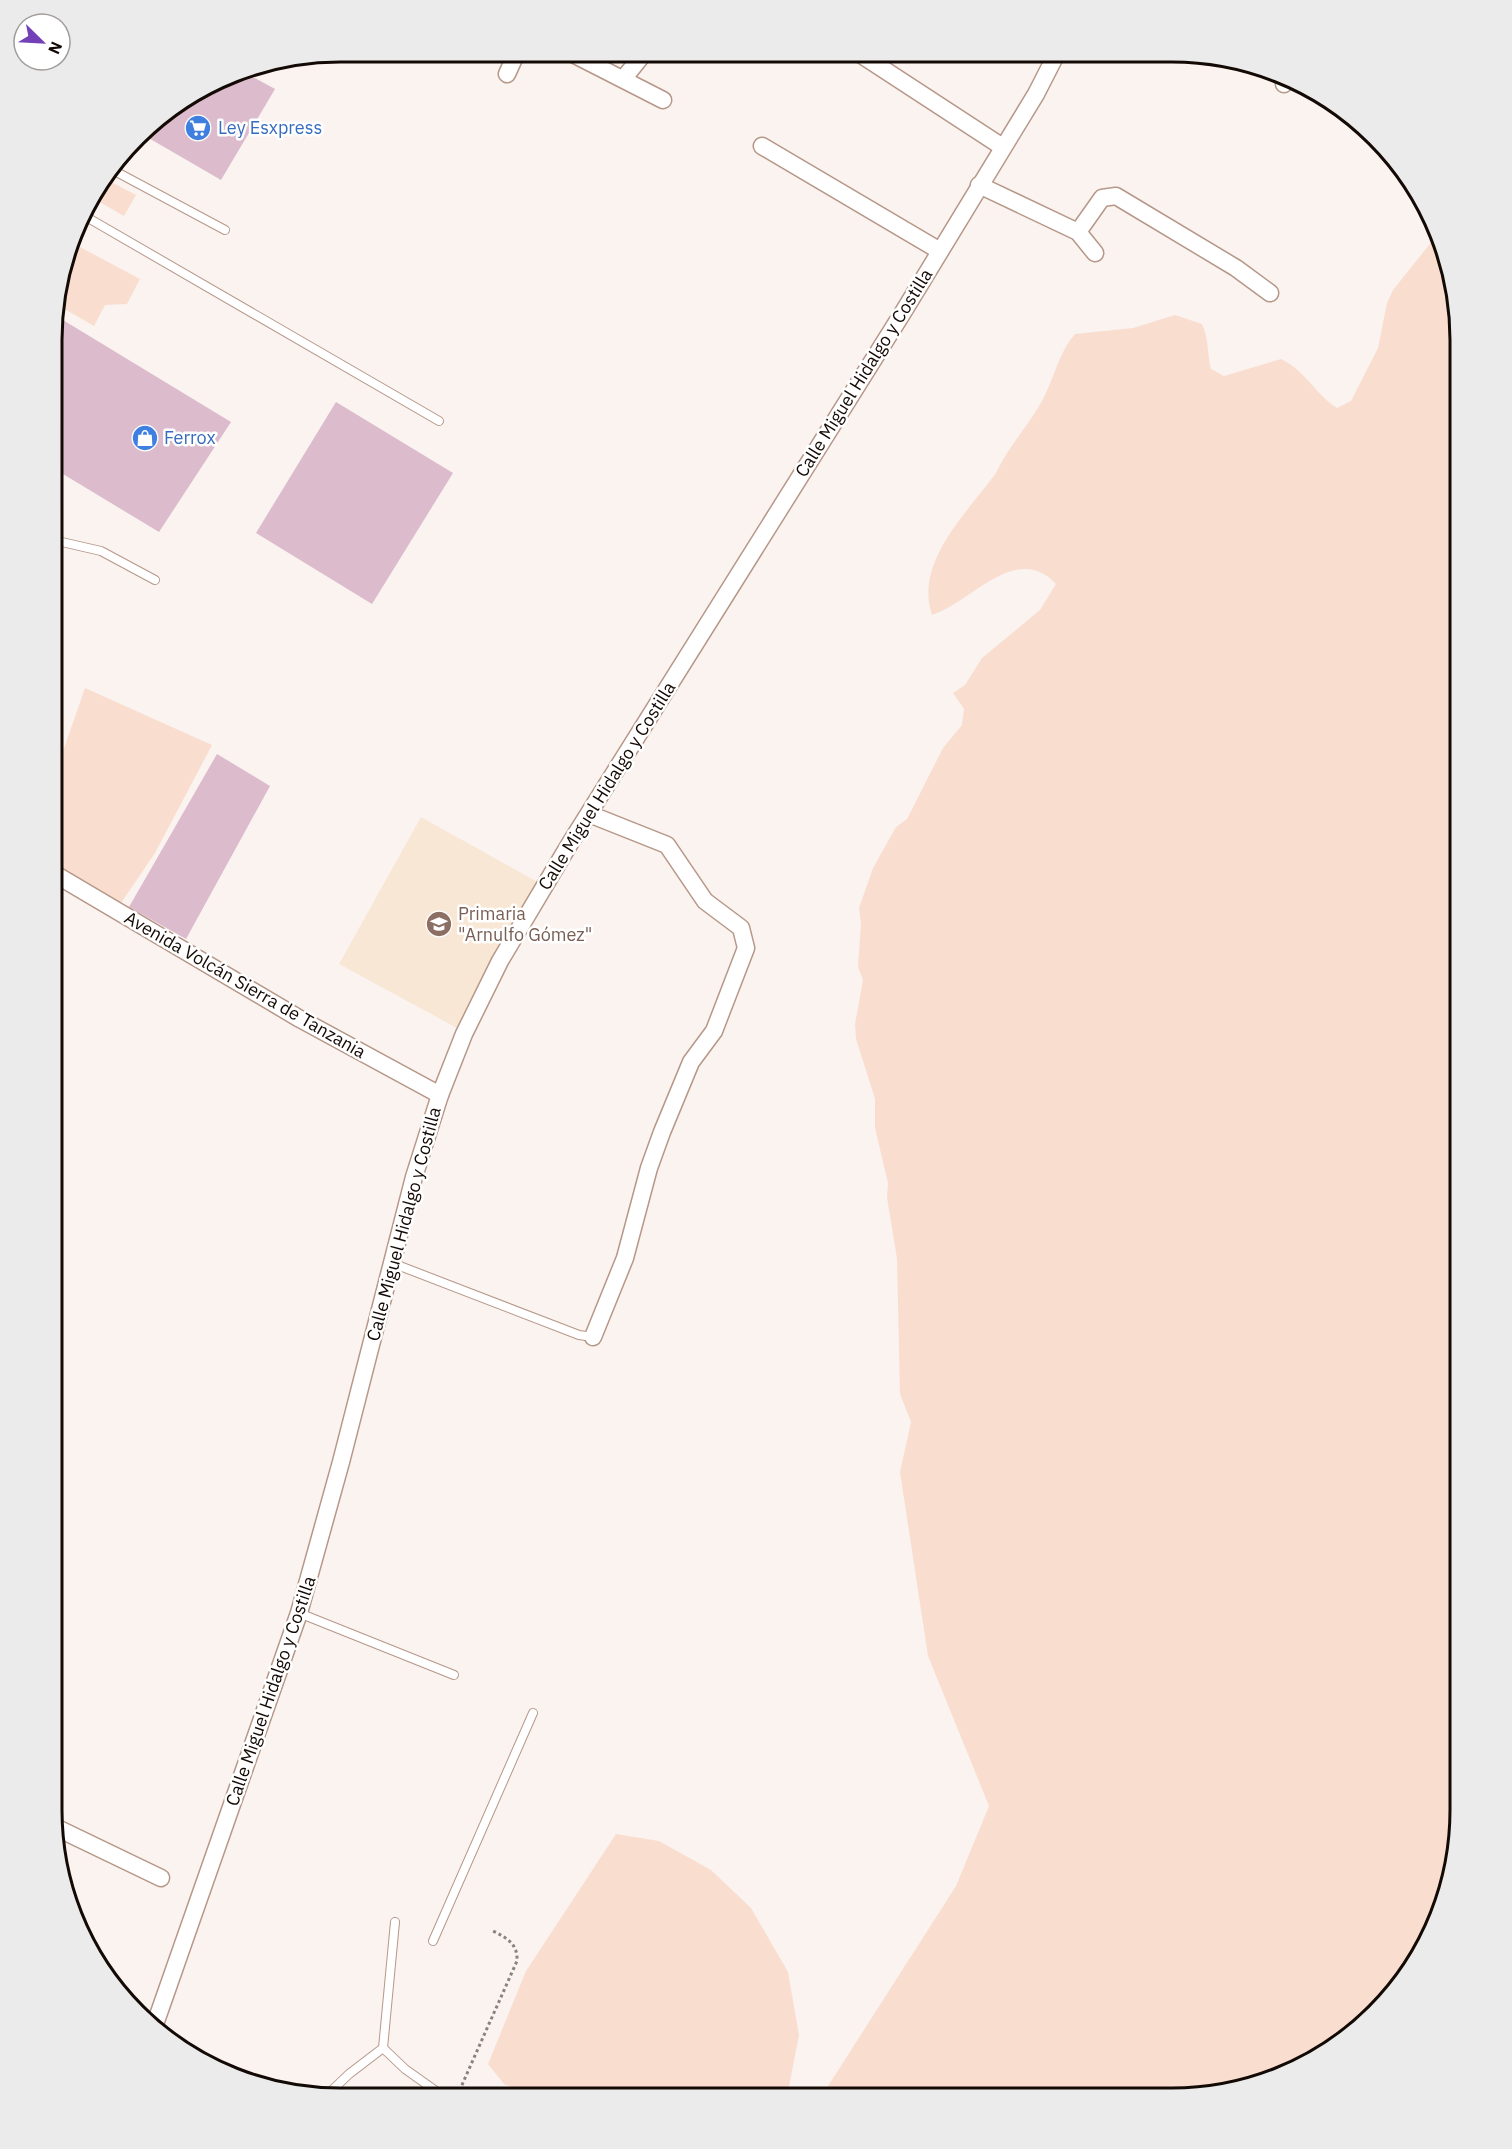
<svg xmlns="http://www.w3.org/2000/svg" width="1512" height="2149" font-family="'IBM Plex Sans',sans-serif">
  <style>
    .industrial { fill: #f9e7d6 }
    .green { fill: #f9ded0 }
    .building { fill: #dbbbcc }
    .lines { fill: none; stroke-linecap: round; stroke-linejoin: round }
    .service-casing { stroke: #b69788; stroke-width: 10 }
    .minor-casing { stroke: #b69788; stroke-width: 19 }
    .path { stroke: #8a827e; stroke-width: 3; stroke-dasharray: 3 3; stroke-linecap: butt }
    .service { stroke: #fff; stroke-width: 8 }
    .minor { stroke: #fff; stroke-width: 16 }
    .labels { text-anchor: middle; stroke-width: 5; stroke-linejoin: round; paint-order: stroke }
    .shop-label { font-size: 18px; fill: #366cbe; stroke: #fff; text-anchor: start }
    .street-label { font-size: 18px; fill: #140a05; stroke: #fff }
    .education-label { font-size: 18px; fill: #785e54; stroke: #fff; text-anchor: start }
    .rim { fill: none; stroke: #140a05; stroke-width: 3 }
  </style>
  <rect width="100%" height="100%" fill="#faf3f0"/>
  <path class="industrial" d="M421 817 541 884 457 1028 339 964Z"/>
  <g class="green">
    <path d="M104 178 136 195 124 216 89 196Z"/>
    <path d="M1437 235 1461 339 1460 1829 1446 1903 1412 1970 1363 2027 1300 2068 1173 2098 821 2097 956 1886 989 1806 928 1656 900 1472 911 1422 900 1394 897 1259 887 1197 888 1183 875 1128V1099L856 1039 855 1024 863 980 858 967 861 923 859 908 873 868 896 827 907 819 943 748 962 725 964 709 953 693 965 685 982 658 1040 610 1056 584C1016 541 971 603 932 615 914 562 967 513 996 473 1008 447 1028 426 1042 401 1054 379 1059 352 1075 334L1133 328 1175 315 1202 324C1209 339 1207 353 1211 369L1224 376 1281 359C1305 370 1315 394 1337 408L1351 401 1378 348 1387 303 1393 290Z"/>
    <path d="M75 238 80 247 140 279 127 304 105 305 94 326 54 303Z"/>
    <path d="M85 688 212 745 155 853 121 903 53 866V780Z"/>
    <path d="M616 1834 659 1841 711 1870 751 1908 788 1972 799 2035 787 2097 532 2096 504 2084 488 2064 526 1971Z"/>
  </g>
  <g class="building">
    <path d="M240 70 275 89 221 180 140 133 149 122Z"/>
    <path d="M53 314 231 422 159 532 53 468Z"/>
    <path d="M336 402 453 473 372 604 256 533Z"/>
    <path d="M217 754 270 786 186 939 129 907Z"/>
  </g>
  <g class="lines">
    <g class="service-casing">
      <g id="service">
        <path d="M111 169 225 230"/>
        <path d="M83 215 439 421"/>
        <path d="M53 540 101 551 155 580"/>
        <path d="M392 1263 579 1335 593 1337"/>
        <path d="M299 1613 454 1675"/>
        <path d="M433 1941 533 1713"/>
        <path d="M383 2048 405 2069 443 2096"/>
        <path d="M326 2096 349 2074 383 2048 395 1922"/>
      </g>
    </g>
    <g class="minor-casing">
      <g id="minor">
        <path d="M569 52 663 100"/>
        <path d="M857 52 1001 146"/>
        <path d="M1284 73V84"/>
        <path d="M507 74 517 52"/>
        <path d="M624 78 645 52"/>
        <path d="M762 146 940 251"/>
        <path d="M979 185 1078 232 1095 253"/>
        <path d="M1078 232 1102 198 1116 196 1236 268 1270 293"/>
        <path d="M589 814 667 845 705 901 741 928 746 948 714 1031 691 1062 662 1132 649 1168 625 1258 593 1337"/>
        <path d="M53 873 300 1019 440 1095"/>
        <path d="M55 1827 161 1878"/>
        <path d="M154 2027 299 1613 341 1462 414 1177 440 1095 464 1034 500 961 569 845 902 314 1036 94 1057 53"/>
      </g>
    </g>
    <path class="path" d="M457 2096 517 1961C518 1944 507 1938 493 1931"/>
    <use href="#service" class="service"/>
    <use href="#minor" class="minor"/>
  </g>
  <defs>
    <g id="supermarket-disc" transform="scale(1.35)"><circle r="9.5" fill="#3f7fe0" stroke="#fff"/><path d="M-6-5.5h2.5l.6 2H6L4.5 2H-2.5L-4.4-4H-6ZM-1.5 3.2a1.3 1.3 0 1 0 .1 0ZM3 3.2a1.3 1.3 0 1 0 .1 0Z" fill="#fff"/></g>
    <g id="shop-disc" transform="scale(1.35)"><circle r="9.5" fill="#3f7fe0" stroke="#fff"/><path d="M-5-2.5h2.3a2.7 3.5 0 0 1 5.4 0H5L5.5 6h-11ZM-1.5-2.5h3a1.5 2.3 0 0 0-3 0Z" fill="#fff"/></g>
    <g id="school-disc" transform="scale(1.35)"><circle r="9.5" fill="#8d6e63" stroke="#fff"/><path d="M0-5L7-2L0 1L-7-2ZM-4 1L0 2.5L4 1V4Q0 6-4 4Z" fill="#fff"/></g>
  </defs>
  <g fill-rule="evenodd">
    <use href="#supermarket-disc" x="198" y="128"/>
    <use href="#shop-disc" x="145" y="438"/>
    <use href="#school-disc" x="439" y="924"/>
  </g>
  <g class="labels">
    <g class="shop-label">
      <text x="218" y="134">Ley Esxpress</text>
      <text x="164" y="444">Ferrox</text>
    </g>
    <g class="street-label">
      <text transform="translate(864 373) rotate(-58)" y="6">Calle Miguel Hidalgo y Costilla</text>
      <text transform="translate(607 786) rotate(-58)" y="6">Calle Miguel Hidalgo y Costilla</text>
      <text transform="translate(245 985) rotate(30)" y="6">Avenida Volcán Sierra de Tanzania</text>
      <text transform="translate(404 1224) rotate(-75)" y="6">Calle Miguel Hidalgo y Costilla</text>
      <text transform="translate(271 1691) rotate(-71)" y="6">Calle Miguel Hidalgo y Costilla</text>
    </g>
    <g class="education-label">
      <text x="458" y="920">Primaria<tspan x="458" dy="21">"Arnulfo Gómez"</tspan></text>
    </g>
  </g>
  <path d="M0 0H1512V2149H0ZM340 62H1172A278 278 0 0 1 1450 340V1810A278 278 0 0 1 1172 2088H340A278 278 0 0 1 62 1810V340A278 278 0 0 1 340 62Z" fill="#ecebeb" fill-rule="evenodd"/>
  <path class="rim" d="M340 62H1172A278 278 0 0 1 1450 340V1810A278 278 0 0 1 1172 2088H340A278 278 0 0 1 62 1810V340A278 278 0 0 1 340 62Z"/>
  <g transform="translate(42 42) rotate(114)"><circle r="28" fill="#ffffff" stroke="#a19d9b" stroke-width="1.5"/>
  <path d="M0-4.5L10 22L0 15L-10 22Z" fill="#7340b7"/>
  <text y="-9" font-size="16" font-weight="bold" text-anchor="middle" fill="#140a05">N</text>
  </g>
</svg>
